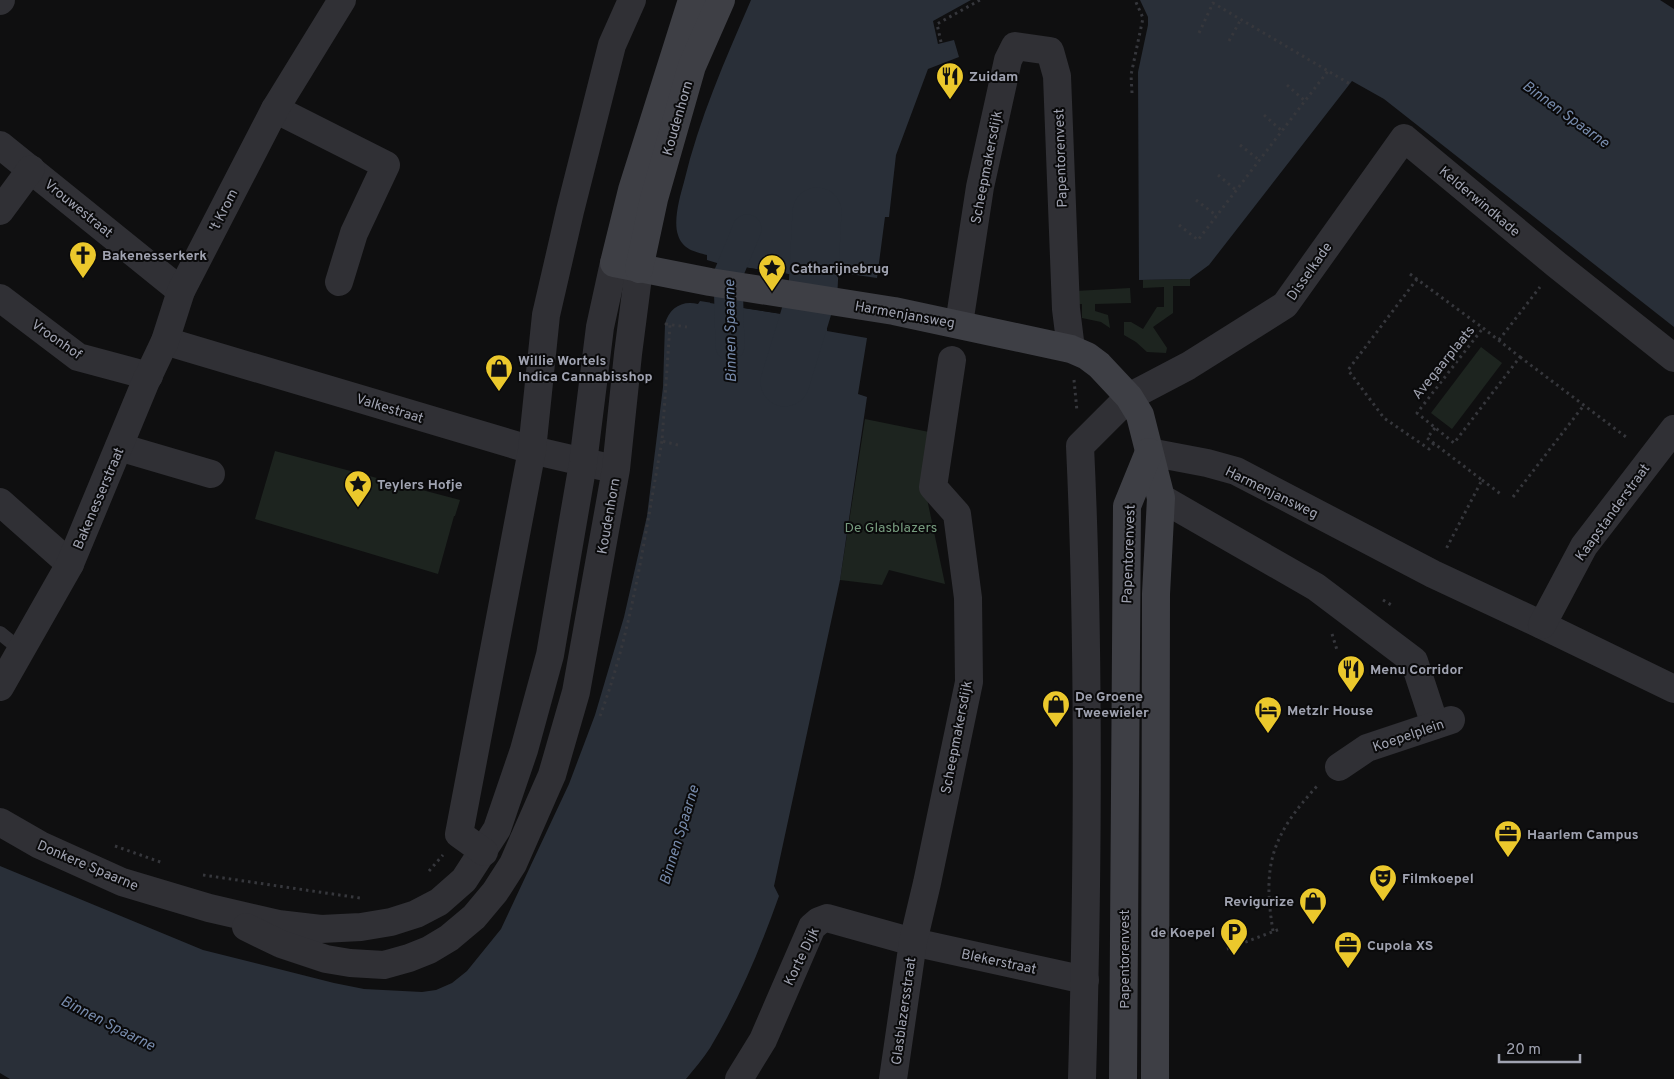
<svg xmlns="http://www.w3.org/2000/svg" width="1674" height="1079" font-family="Overpass,sans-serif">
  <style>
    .green { fill: #1d241f }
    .water { fill: #292f38 }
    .pier { fill: #0f0f10 }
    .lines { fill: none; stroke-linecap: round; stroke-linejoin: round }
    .canal { stroke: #292f38; stroke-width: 29 }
    .river { stroke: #292f38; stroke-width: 49 }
    .path { stroke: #36373c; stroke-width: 3; stroke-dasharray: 2.5 4; stroke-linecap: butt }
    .lane { stroke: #303035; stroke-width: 14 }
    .street { stroke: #303035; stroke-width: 28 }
    .secondary { stroke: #3e3f45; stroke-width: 28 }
    .labels { text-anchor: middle; stroke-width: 4; stroke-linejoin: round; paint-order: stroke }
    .poi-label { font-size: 14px; font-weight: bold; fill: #a0a3b1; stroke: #0a0a0b; text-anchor: start }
    .street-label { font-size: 14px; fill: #a0a3b1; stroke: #0a0a0b }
    .park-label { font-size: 14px; fill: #779c7f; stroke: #0a0a0b }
    .water-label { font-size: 15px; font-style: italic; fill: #778bac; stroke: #0a0a0b }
  </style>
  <rect width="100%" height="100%" fill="#0f0f10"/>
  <g class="green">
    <path d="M1190 279V286H1173V313L1153 327 1167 348 1166 353 1147 352 1136 342 1124 335V322H1131L1143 329 1157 307H1164V287L1143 288V280Z"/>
    <path d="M1130 288 1131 303 1095 304V311L1108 315 1110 328 1101 322 1082 318V304H1075V291Z"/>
    <path d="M1481 347 1502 363 1452 429 1431 413Z"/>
    <path d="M865 419 929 432 922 475 945 584 889 570 882 585 840 580Z"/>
    <path d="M275 451 460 500 455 516H454L438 574 255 519Z"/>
  </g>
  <g class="water">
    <path d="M751 0H971L933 21 938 44 954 40 959 57 928 69 896 155 889 217H885L877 278 836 272 834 281 717 263 707 260V255C695 252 682 249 678 235 673 221 680 196 684 182 699 119 725 60 751 0Z"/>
    <path d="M1140 0H1660L1674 9V327L1384 99 1352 81 1209 265 1190 279 1139 280 1138 72 1148 25V17Z"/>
    <path d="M700 301 827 321V331L867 338 858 394 867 397 840 580 774 886 779 896C760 949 739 1000 710 1048 703 1059 694 1069 686 1079H10L0 1073V866L203 950 334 983 364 989 422 992 436 990 452 983 467 971 501 929 569 784 595 715 624 617 647 516 663 387 665 324C669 308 682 300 698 304Z"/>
  </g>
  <g class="pier">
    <path d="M717 263 834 281V284L716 265Z"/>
    <path d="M710 300 827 319H828L827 321 710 303Z"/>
  </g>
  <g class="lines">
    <path class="canal" d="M730 346 728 275 747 229"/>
    <path class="river" d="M785 382 813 290 817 212"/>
    <g class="path">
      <path d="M1199 33 1213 3 1350 84"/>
      <path d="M1229 41 1241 19"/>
      <path d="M941 42 937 24 980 0"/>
      <path d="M1287 85 1305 101"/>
      <path d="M1132 93 1131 75 1143 18 1135 0"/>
      <path d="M1264 115 1282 131"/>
      <path d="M1240 145 1259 160"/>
      <path d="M1218 175 1236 190"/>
      <path d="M1196 200 1217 216"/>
      <path d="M1179 225 1198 240 1328 71"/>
      <path d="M1410 274 1483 328"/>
      <path d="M1417 279 1348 370 1384 418 1429 449 1434 443"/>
      <path d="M1483 328 1520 357 1454 443 1417 413Z"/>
      <path d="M1499 340 1540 287"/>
      <path d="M1520 357 1626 437"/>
      <path d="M1074 380 1077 411"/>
      <path d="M1435 428 1427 438 1482 480 1445 551"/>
      <path d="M678 445 662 441 670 325 666 324 687 327"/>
      <path d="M1482 480 1502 495"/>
      <path d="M1513 497 1584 405"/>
      <path d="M1383 600 1393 606"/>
      <path d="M1332 634 1337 650"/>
      <path d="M600 716C633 628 645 533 662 441"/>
      <path d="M115 846 163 863"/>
      <path d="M429 871 443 855"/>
      <path d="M203 875 360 898"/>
      <path d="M1273 931C1262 864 1272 835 1318 785"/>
      <path d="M1227 949 1280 929"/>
    </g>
    <path class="lane" d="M0 633 21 650"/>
    <g class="street">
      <path d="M0 1 1 0"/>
      <path d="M275 109 386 165 354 233 339 282"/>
      <path d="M0 145 181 291"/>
      <path d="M0 211 31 169"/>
      <path d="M0 298 78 357 149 376"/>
      <path d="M959 324 980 187 1008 60 1015 46 1050 51 1057 76 1066 309 1071 349"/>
      <path d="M165 341 532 450 601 466"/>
      <path d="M119 447 211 474"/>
      <path d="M1149 452 1207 463 1236 471 1433 574 1542 625 1674 689"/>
      <path d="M1161 498 1316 587 1414 661 1435 725"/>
      <path d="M0 502 70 564"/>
      <path d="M1542 625 1584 546 1674 429"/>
      <path d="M0 687 70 564 146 381 165 341 181 291 275 109 342 0"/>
      <path d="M1339 767 1367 748 1451 720"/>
      <path d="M0 822 40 845 122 882 209 908 278 924 321 929 361 927 391 922 416 914 439 902 464 880 497 829 524 750 550 655 583 463 600 327 614 263"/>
      <path d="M484 852 459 834 532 450 546 315 570 211 612 45 632 0"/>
      <path d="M246 927 281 944 326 959 350 963 384 965 409 958 429 950 449 938 474 917 495 892 513 864 552 775 576 692 616 469 628 354 639 269"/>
      <path d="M739 1079 763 1040 812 927 819 921 827 918 913 942 1085 980"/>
      <path d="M893 1079 913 942 927 883 969 682 968 598 957 514 933 487 952 360"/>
      <path d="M1082 1079C1088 868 1090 657 1080 446L1129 397 1188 366 1285 305 1404 138 1557 265 1674 358"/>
    </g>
    <g class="secondary">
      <path d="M692 0 632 190 614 263 710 282 894 311 1071 349 1087 356 1099 365 1129 397 1140 415 1161 498 1156 594 1155 1079"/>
      <path d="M639 269 654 199 692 66 721 0"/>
      <path d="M1123 1079 1127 506 1149 452"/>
    </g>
  </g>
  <defs>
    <g id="restaurant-pin" transform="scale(1.4375)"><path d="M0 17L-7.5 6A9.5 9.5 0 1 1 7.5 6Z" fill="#ebc82c" stroke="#0a0a0b"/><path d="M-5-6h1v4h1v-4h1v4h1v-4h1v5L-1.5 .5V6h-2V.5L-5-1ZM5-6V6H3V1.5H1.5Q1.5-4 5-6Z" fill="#111"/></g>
    <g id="church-pin" transform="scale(1.4375)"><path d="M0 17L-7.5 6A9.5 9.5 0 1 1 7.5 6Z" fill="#ebc82c" stroke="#0a0a0b"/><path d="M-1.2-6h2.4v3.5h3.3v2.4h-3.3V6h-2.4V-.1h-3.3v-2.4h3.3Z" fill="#111"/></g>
    <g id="sight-pin" transform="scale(1.4375)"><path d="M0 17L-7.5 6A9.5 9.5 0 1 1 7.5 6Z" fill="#ebc82c" stroke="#0a0a0b"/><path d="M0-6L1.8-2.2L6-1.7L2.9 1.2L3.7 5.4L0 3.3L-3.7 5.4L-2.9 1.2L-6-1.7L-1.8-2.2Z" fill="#111"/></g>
    <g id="shop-pin" transform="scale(1.4375)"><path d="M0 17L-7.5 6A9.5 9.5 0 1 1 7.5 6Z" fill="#ebc82c" stroke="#0a0a0b"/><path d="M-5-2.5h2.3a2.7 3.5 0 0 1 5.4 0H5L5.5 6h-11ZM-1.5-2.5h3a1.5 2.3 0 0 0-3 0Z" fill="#111"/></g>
    <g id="hotel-pin" transform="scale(1.4375)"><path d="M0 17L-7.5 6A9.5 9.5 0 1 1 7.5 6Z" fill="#ebc82c" stroke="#0a0a0b"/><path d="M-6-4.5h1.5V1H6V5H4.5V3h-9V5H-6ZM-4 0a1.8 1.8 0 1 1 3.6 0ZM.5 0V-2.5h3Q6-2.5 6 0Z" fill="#111"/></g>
    <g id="office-pin" transform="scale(1.4375)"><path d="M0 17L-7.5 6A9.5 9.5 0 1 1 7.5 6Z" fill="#ebc82c" stroke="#0a0a0b"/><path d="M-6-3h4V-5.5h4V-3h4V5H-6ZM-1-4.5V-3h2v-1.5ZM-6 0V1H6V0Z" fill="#111"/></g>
    <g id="theatre-pin" transform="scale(1.4375)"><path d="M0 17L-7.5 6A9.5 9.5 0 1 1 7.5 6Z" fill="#ebc82c" stroke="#0a0a0b"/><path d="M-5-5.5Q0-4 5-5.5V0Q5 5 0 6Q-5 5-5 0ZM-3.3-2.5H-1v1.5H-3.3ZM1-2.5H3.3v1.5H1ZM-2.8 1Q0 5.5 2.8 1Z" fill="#111"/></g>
    <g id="parking-pin" transform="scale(1.4375)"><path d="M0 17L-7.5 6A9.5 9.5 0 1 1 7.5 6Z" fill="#ebc82c" stroke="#0a0a0b"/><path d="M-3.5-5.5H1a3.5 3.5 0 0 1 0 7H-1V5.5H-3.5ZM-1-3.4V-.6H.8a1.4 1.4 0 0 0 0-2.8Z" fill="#111"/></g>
  </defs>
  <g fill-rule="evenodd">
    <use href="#restaurant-pin" x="950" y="76"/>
    <use href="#church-pin" x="83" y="255"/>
    <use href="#sight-pin" x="772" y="268"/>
    <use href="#shop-pin" x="499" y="368"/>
    <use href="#sight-pin" x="358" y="484"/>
    <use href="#restaurant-pin" x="1351" y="669"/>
    <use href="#shop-pin" x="1056" y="704"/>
    <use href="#hotel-pin" x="1268" y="710"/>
    <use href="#office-pin" x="1508" y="834"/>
    <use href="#theatre-pin" x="1383" y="878"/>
    <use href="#shop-pin" x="1313" y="901"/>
    <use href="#parking-pin" x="1234" y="932"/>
    <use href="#office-pin" x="1348" y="945"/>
  </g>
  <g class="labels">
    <g class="poi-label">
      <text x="969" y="81">Zuidam</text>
      <text x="102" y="260">Bakenesserkerk</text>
      <text x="791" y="273">Catharijnebrug</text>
      <text x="518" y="365">Willie Wortels<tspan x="518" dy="16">Indica Cannabisshop</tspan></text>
      <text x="377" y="489">Teylers Hofje</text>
      <text x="1370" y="674">Menu Corridor</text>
      <text x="1075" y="701">De Groene<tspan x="1075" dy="16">Tweewieler</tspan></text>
      <text x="1287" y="715">Metzlr House</text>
      <text x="1527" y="839">Haarlem Campus</text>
      <text x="1402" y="883">Filmkoepel</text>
      <text x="1294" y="906" text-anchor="end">Revigurize</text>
      <text x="1215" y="937" text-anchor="end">de Koepel</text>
      <text x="1367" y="950">Cupola XS</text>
    </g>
    <g class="street-label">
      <text transform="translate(677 118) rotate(-74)" y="5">Koudenhorn</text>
      <text transform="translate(1060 158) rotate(-92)" y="5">Papentorenvest</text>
      <text transform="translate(986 167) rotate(-79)" y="5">Scheepmakersdijk</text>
      <text transform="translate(1480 201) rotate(40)" y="5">Kelderwindkade</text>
      <text transform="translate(79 208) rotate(39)" y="5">Vrouwestraat</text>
      <text transform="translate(223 210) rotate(-63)" y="5">'t Krom</text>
      <text transform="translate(1309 271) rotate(-55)" y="5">Disselkade</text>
      <text transform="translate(905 314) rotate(10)" y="5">Harmenjansweg</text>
      <text transform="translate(57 339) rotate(35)" y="5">Vroonhof</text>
      <text transform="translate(1443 362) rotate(-51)" y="5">Avegaarplaats</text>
      <text transform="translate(390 408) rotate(17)" y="5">Valkestraat</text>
      <text transform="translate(1272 492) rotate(26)" y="5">Harmenjansweg</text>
      <text transform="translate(98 498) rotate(-67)" y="5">Bakenesserstraat</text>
      <text transform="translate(1612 512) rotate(-54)" y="5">Kaapstanderstraat</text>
      <text transform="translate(608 516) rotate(-80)" y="5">Koudenhorn</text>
      <text transform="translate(1128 554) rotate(-88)" y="5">Papentorenvest</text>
      <text transform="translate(1408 735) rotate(-19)" y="5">Koepelplein</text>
      <text transform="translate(956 737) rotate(-79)" y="5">Scheepmakersdijk</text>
      <text transform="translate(88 865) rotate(23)" y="5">Donkere Spaarne</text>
      <text transform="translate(801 956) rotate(-64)" y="5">Korte Dijk</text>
      <text transform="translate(1124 959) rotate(-90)" y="5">Papentorenvest</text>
      <text transform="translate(999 961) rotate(12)" y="5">Blekerstraat</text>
      <text transform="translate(903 1011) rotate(-82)" y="5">Glasblazersstraat</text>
    </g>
    <g class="park-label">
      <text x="891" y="532">De Glasblazers</text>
    </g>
    <g class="water-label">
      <text transform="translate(1566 114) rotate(36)" y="5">Binnen Spaarne</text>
      <text transform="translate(730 331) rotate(-91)" y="5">Binnen Spaarne</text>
      <text transform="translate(679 835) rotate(-73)" y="5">Binnen Spaarne</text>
      <text transform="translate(108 1023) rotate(27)" y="5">Binnen Spaarne</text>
    </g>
  </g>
  <path d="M1499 1054v8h81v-8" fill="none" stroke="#a0a3b1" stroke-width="2.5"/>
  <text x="1506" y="1054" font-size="15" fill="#a0a3b1" stroke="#0a0a0b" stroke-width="4" paint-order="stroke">20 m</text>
</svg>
